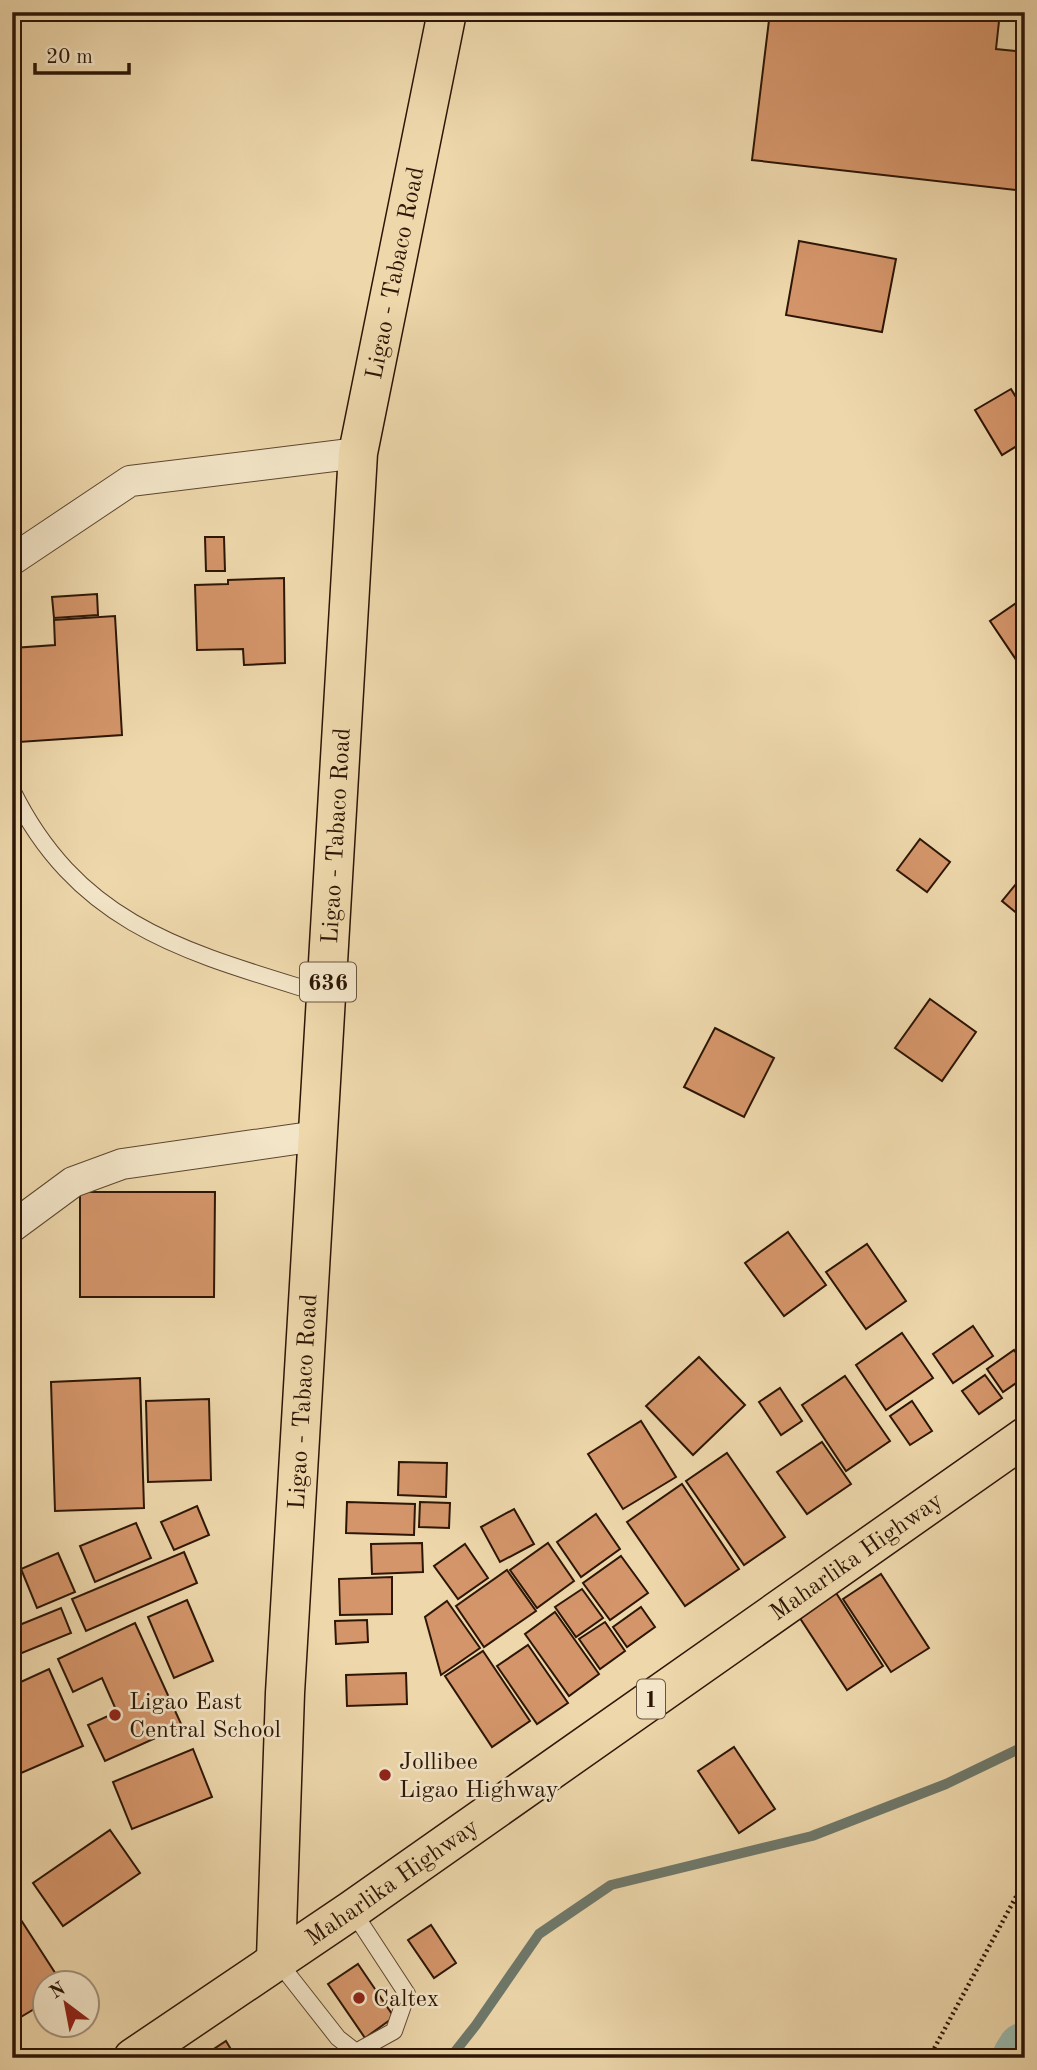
<svg xmlns="http://www.w3.org/2000/svg" width="1037" height="2070" font-family="'Old Standard TT',serif">
  <style>
    .lines { fill: none; stroke-linecap: round; stroke-linejoin: round }
    .stream { stroke: #6e786a; stroke-width: 10 }
    .river { stroke: #99b9ad; stroke-width: 56 }
    .building { fill: #d4956a; stroke: #2d1606; stroke-width: 2 }
    .service-casing { stroke: #5d462f; stroke-width: 18 }
    .minor-casing { stroke: #5d462f; stroke-width: 32 }
    .primary-casing { stroke: #2d1606; stroke-width: 41 }
    .trunk-casing { stroke: #2d1606; stroke-width: 41 }
    .path { stroke: #2d1606; stroke-width: 4.5; stroke-dasharray: 2 3.5; stroke-linecap: butt }
    .service { stroke: #f3e5c8; stroke-width: 16 }
    .minor { stroke: #f3e5c8; stroke-width: 30 }
    .primary { stroke: #edd7ab; stroke-width: 38 }
    .trunk { stroke: #edd7ab; stroke-width: 38 }
    .poi-dot { fill: #8f2418; stroke: #f3e5c8; stroke-width: 2.5 }
    .labels { text-anchor: middle; stroke-width: 5; stroke-linejoin: round; paint-order: stroke }
    .shield { fill: #f3e5c8; stroke: #685440; stroke-width: 2 }
    .shield-label { font-size: 23px; font-weight: bold; fill: #2d1606 }
    .street-label { font-size: 24px; fill: #2d1606; stroke: #f3e5c8 }
    .poi-label { font-size: 24px; fill: #2d1606; stroke: #f3e5c8; text-anchor: start }
  </style>
  <rect width="100%" height="100%" fill="#edd7ab"/>
  <filter id="stains"><feTurbulence type="fractalNoise" baseFrequency=".00286" numOctaves="4"/><feColorMatrix values="0 0 0 0 .2 0 0 0 0 .09 0 0 0 0 .02 0 0 0 .5 -.17"/></filter>
  <radialGradient id="worn" r=".72"><stop offset=".6" stop-color="#630" stop-opacity="0"/><stop offset="1" stop-color="#630" stop-opacity=".3"/></radialGradient>
  <g class="lines">
    <path class="stream" d="M450 2058 476 2025 539 1934 611 1885 812 1836 946 1784 1025 1746"/>
    <path class="river" d="M1020 2058 1025 2050"/>
  </g>
  <g class="building">
    <path d="M770 12H1000L996 49 1025 52V191L752 160Z"/>
    <path d="M799 241 896 259 882 332 786 315Z"/>
    <path d="M1011 389 1025 412V441L1002 455 975 410Z"/>
    <path d="M205 537H224L225 571H206Z"/>
    <path d="M284 578 285 663 244 665 243 649 197 650 195 585 228 584V580Z"/>
    <path d="M97 594 98 615 54 618 52 597Z"/>
    <path d="M1022 599 1025 603V673L990 621Z"/>
    <path d="M115 616 122 735 19 742 13 648 55 645 54 620Z"/>
    <path d="M920 839 950 862 927 892 897 870Z"/>
    <path d="M1025 873V920L1002 901Z"/>
    <path d="M930 999 976 1032 942 1081 895 1048Z"/>
    <path d="M715 1028 774 1058 744 1117 684 1087Z"/>
    <path d="M80 1192H215L214 1297H80Z"/>
    <path d="M788 1232 826 1285 784 1316 745 1263Z"/>
    <path d="M867 1244 906 1301 866 1329 826 1272Z"/>
    <path d="M973 1326 993 1356 953 1383 933 1354Z"/>
    <path d="M902 1333 933 1378 886 1410 856 1365Z"/>
    <path d="M1014 1350 1025 1366V1377L1003 1392 987 1369Z"/>
    <path d="M699 1357 745 1405 693 1455 646 1406Z"/>
    <path d="M985 1375 1002 1398 979 1414 962 1391Z"/>
    <path d="M845 1376 890 1441 846 1471 802 1405Z"/>
    <path d="M140 1378 144 1508 55 1511 51 1382Z"/>
    <path d="M780 1388 802 1421 781 1435 759 1402Z"/>
    <path d="M209 1399 211 1480 148 1482 146 1401Z"/>
    <path d="M912 1401 932 1431 910 1445 890 1416Z"/>
    <path d="M641 1421 676 1477 623 1509 588 1454Z"/>
    <path d="M822 1442 851 1484 807 1514 777 1472Z"/>
    <path d="M727 1453 785 1537 744 1565 686 1481Z"/>
    <path d="M399 1462 447 1463 446 1497 398 1495Z"/>
    <path d="M682 1484 739 1569 685 1606 627 1522Z"/>
    <path d="M347 1502 415 1504 414 1535 346 1533Z"/>
    <path d="M420 1502 450 1503 449 1528 419 1527Z"/>
    <path d="M197 1506 209 1535 174 1550 161 1522Z"/>
    <path d="M514 1509 534 1544 500 1562 481 1527Z"/>
    <path d="M596 1514 620 1549 581 1577 557 1542Z"/>
    <path d="M136 1523 151 1558 95 1582 80 1546Z"/>
    <path d="M422 1543 423 1572 372 1574 371 1544Z"/>
    <path d="M548 1543 574 1581 537 1608 510 1570Z"/>
    <path d="M465 1544 488 1578 458 1599 434 1566Z"/>
    <path d="M184 1552 197 1583 86 1631 72 1599Z"/>
    <path d="M58 1553 75 1592 37 1608 21 1569Z"/>
    <path d="M621 1556 648 1593 610 1620 583 1583Z"/>
    <path d="M507 1570 536 1611 484 1647 456 1606Z"/>
    <path d="M881 1574 929 1648 891 1672 843 1599Z"/>
    <path d="M392 1577V1614L340 1615 339 1579Z"/>
    <path d="M831 1585 883 1666 847 1690 794 1609Z"/>
    <path d="M582 1589 603 1618 576 1637 555 1607Z"/>
    <path d="M187 1600 213 1661 174 1678 148 1617Z"/>
    <path d="M447 1601 480 1648 441 1675 425 1617Z"/>
    <path d="M641 1607 655 1627 627 1647 613 1627Z"/>
    <path d="M61 1608 71 1633 17 1655 12 1643V1628Z"/>
    <path d="M555 1612 599 1674 569 1696 525 1634Z"/>
    <path d="M367 1620 368 1642 336 1644 335 1621Z"/>
    <path d="M605 1622 625 1651 600 1669 579 1639Z"/>
    <path d="M135 1623 182 1726 105 1761 88 1725 117 1712 102 1678 73 1692 58 1659Z"/>
    <path d="M528 1645 568 1703 537 1724 497 1666Z"/>
    <path d="M483 1651 530 1721 492 1747 445 1676Z"/>
    <path d="M49 1669 83 1746 12 1777V1686Z"/>
    <path d="M406 1673 407 1704 347 1706 346 1675Z"/>
    <path d="M734 1747 775 1809 739 1833 698 1771Z"/>
    <path d="M193 1749 212 1797 132 1829 113 1782Z"/>
    <path d="M110 1830 140 1873 63 1926 33 1883Z"/>
    <path d="M12 1906 61 1982H46V2002L14 2021Z"/>
    <path d="M431 1925 456 1963 434 1978 408 1940Z"/>
    <path d="M358 1964 394 2017 365 2038 328 1984Z"/>
    <path d="M226 2041 236 2058H200Z"/>
  </g>
  <g class="lines">
    <g class="service-casing">
      <g id="service">
        <path d="M12 790C80 928 190 953 325 995"/>
        <path d="M276 1959 338 2038 356 2052 394 2031 407 1994 352 1910"/>
      </g>
    </g>
    <g class="minor-casing">
      <g id="minor">
        <path d="M12 560 130 481 358 453"/>
        <path d="M12 1227 73 1182 122 1164 317 1136"/>
      </g>
    </g>
    <g class="primary-casing">
      <g id="primary">
        <path id="s1" d="M276 1959 285 1693 358 453 447 12"/>
      </g>
    </g>
    <g class="trunk-casing">
      <g id="trunk">
        <path id="s2" d="M133 2058 352 1910 1025 1437"/>
      </g>
    </g>
    <path class="path" d="M929 2058 1025 1880"/>
    <use href="#service" class="service"/>
    <use href="#minor" class="minor"/>
    <use href="#primary" class="primary"/>
    <use href="#trunk" class="trunk"/>
  </g>
  <g class="poi-dot">
    <circle cx="115" cy="1715" r="7"/>
    <circle cx="385" cy="1775" r="7"/>
    <circle cx="359" cy="1998" r="7"/>
  </g>
  <g class="labels">
    <g class="shield">
      <rect x="300" y="962.5" width="56" height="39" rx="5"/>
      <rect x="637" y="1679.5" width="28" height="39" rx="5"/>
    </g>
    <g class="shield-label">
      <text x="328" y="990">636</text>
      <text x="651" y="1707">1</text>
    </g>
    <g class="street-label">
      <text dy="8" stroke="none"><textPath href="#s1" startOffset="1692">Ligao - Tabaco Road</textPath></text>
      <text dy="8" stroke="none"><textPath href="#s1" startOffset="1125">Ligao - Tabaco Road</textPath></text>
      <text dy="8" stroke="none"><textPath href="#s1" startOffset="558">Ligao - Tabaco Road</textPath></text>
      <text dy="8" stroke="none"><textPath href="#s2" startOffset="880">Maharlika Highway</textPath></text>
      <text dy="8" stroke="none"><textPath href="#s2" startOffset="313">Maharlika Highway</textPath></text>
    </g>
    <g class="poi-label">
      <text x="129" y="1709">Ligao East<tspan x="129" dy="28">Central School</tspan></text>
      <text x="399" y="1769">Jollibee<tspan x="399" dy="28">Ligao Highway</tspan></text>
      <text x="373" y="2006">Caltex</text>
    </g>
  </g>
  <rect width="1037" height="2070" fill="none" stroke="#edd7ab" stroke-width="42"/>
  <rect x="14" y="14" width="1009" height="2042" fill="none" stroke="#2d1606" stroke-width="3.5"/>
  <rect x="21" y="21" width="995" height="2028" fill="none" stroke="#2d1606" stroke-width="2"/>
  <g transform="translate(66 2004) rotate(328)"><circle r="33" fill="#f3e5c8" stroke="#a4927a" stroke-width="2"/>
  <path d="M0-5L12 26L0 18L-12 26Z" fill="#8f2418"/>
  <text y="-10" font-size="19" font-weight="bold" text-anchor="middle" fill="#2d1606">N</text>
  </g>
  <path d="M35 63v10h94v-10" fill="none" stroke="#2d1606" stroke-width="3.5"/>
  <text x="46" y="63" font-size="21" fill="#2d1606" stroke="#f3e5c8" stroke-width="5" paint-order="stroke">20 m</text>
  <rect width="100%" height="100%" filter="url(#stains)"/>
  <rect width="100%" height="100%" fill="url(#worn)"/>
</svg>
